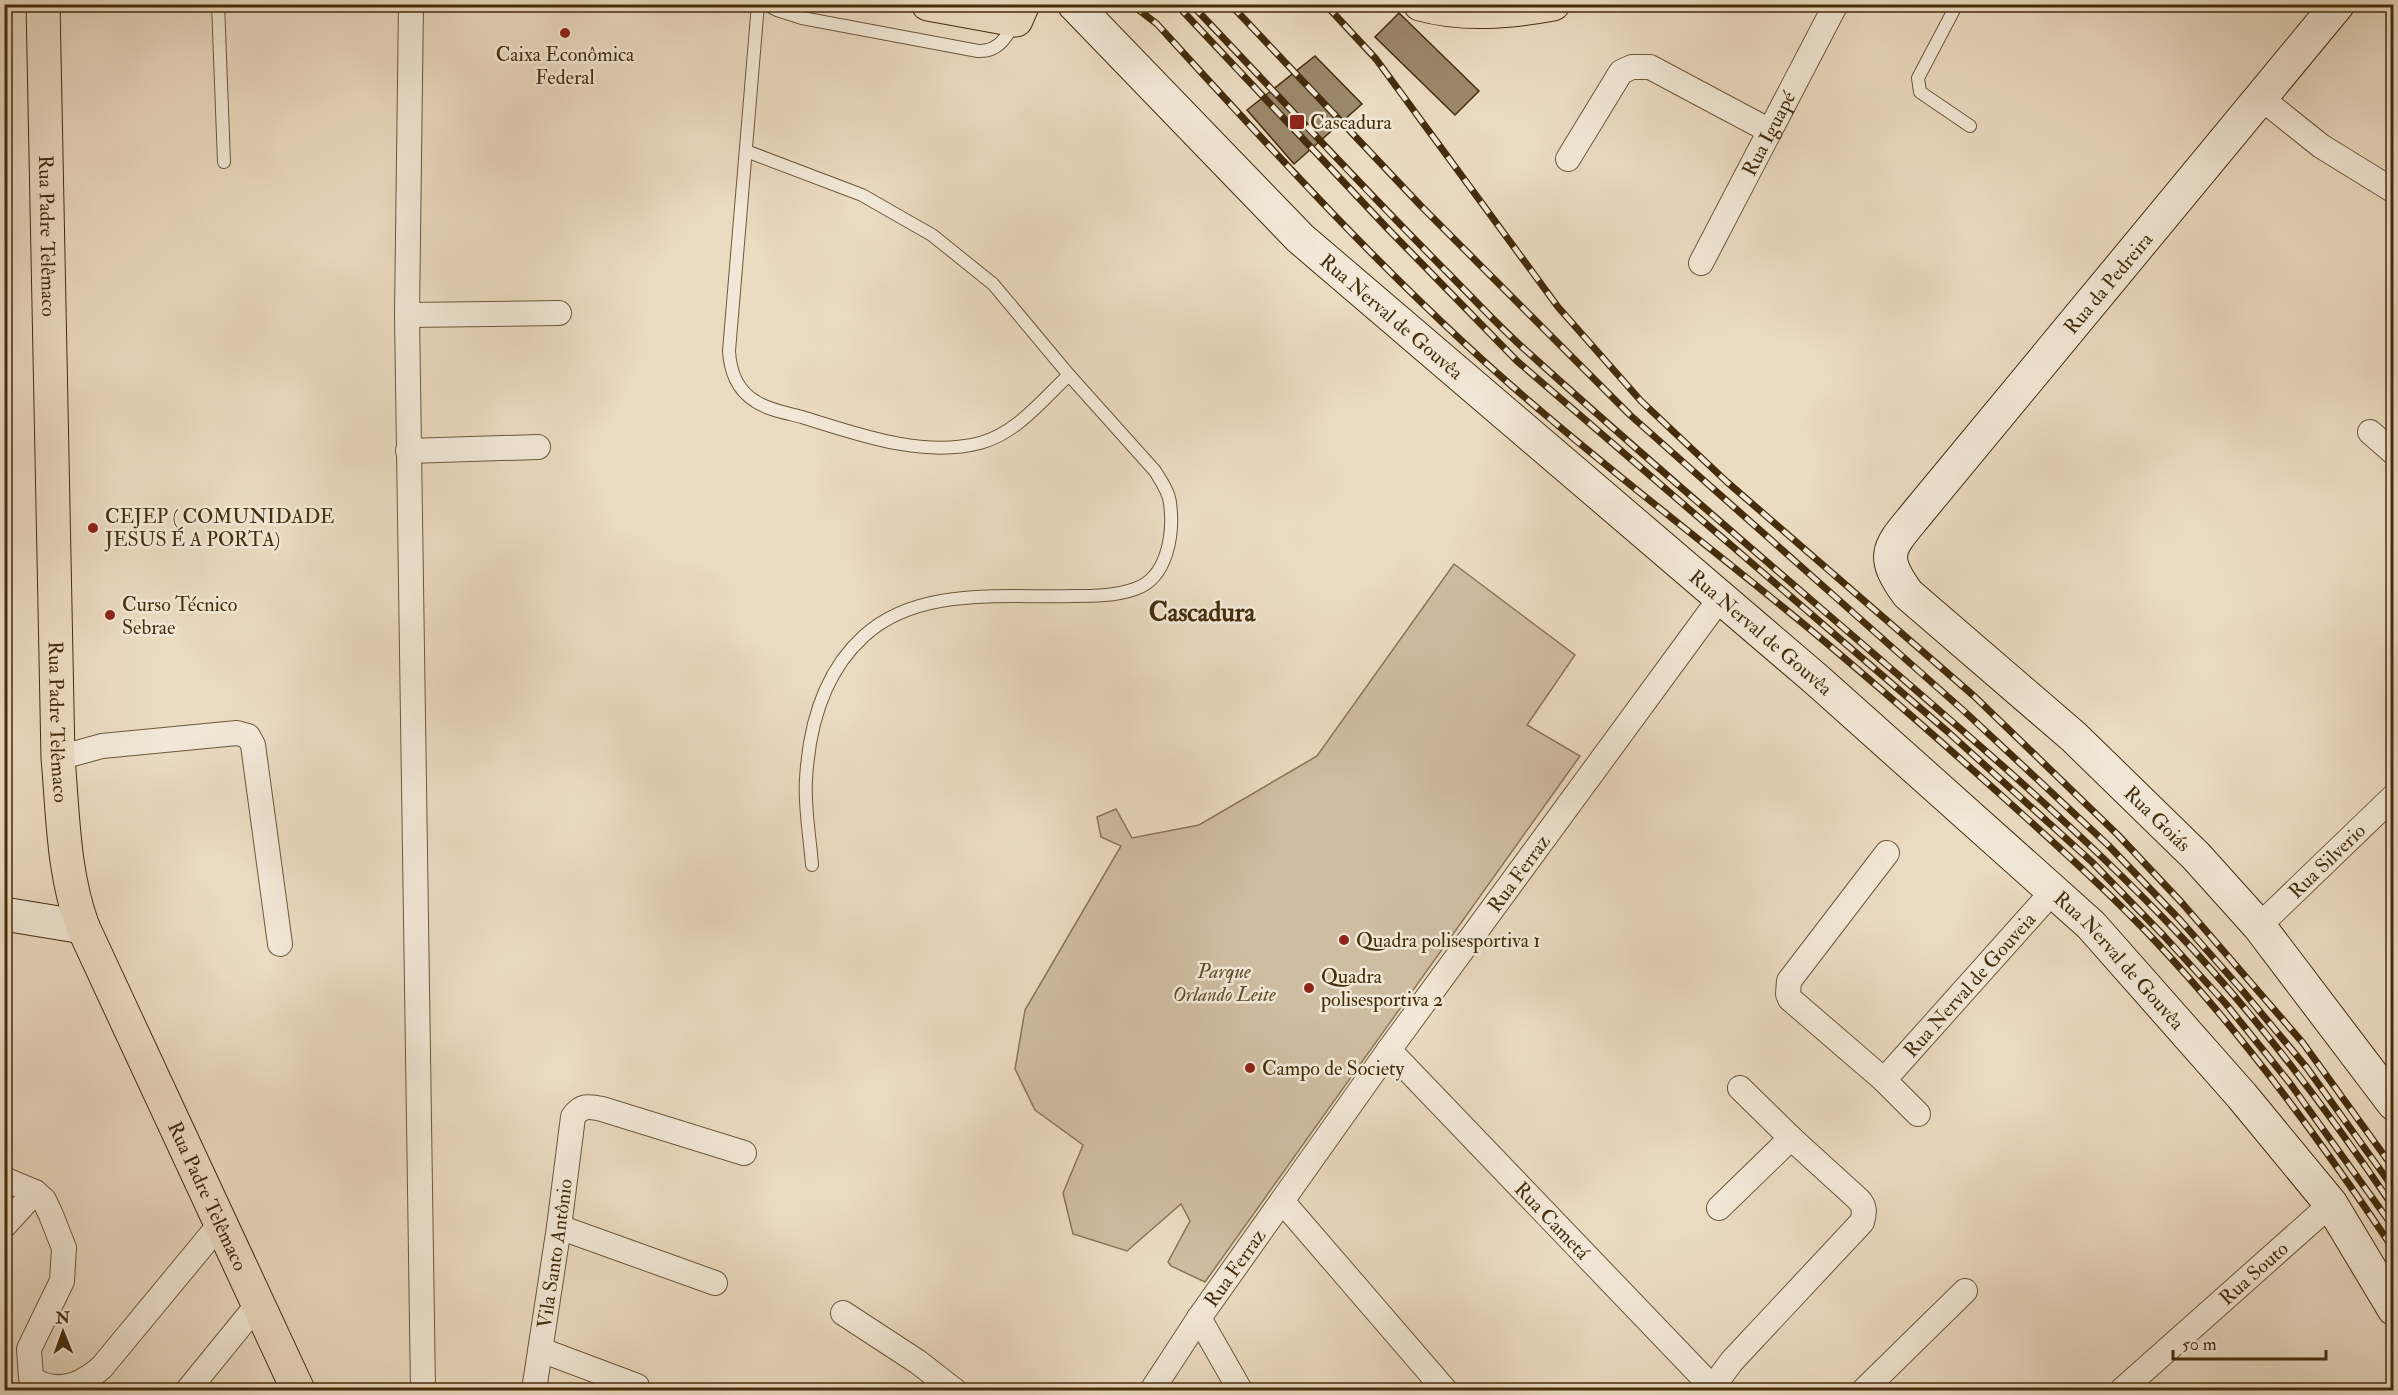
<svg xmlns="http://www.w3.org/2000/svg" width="2398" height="1395" font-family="'IM FELL Double Pica',serif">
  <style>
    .green { fill: #cfbda2; stroke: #8a7557; stroke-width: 1.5 }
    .building { fill: #9b876a; stroke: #452d0c; stroke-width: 1.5 }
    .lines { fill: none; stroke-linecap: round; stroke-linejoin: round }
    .lane-casing { stroke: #6e5839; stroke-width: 14 }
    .street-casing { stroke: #6e5839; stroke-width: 26 }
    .secondary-casing { stroke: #452d0c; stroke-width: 35 }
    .primary-casing { stroke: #452d0c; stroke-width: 35 }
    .lane { stroke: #f2e8d7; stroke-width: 12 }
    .street { stroke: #f2e8d7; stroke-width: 24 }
    .secondary { stroke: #f2e8d7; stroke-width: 33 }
    .primary { stroke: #ebdbc1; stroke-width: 33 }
    .rail-casing { stroke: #452d0c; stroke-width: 7 }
    .rail { stroke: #f2e8d7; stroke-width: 4.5; stroke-dasharray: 14; stroke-linecap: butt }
    .poi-dot { fill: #8f2418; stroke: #f2e8d7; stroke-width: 2 }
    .labels { text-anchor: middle; stroke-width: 5; stroke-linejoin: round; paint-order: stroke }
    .poi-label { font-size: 20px; fill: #452d0c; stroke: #f2e8d7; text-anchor: start }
    .street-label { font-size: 20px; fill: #452d0c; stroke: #f2e8d7 }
    .park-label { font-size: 20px; font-style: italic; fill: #614a2a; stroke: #f2e8d7 }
    .district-label { font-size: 26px; font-weight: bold; fill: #452d0c; stroke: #f2e8d7 }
  </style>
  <rect width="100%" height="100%" fill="#ebdbc1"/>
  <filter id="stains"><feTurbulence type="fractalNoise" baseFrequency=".00333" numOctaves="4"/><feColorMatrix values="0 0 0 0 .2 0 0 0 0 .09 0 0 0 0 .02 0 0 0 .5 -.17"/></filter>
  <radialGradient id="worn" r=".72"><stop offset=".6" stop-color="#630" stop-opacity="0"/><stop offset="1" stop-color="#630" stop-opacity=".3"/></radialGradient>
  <path class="green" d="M1454 564 1575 655 1527 725 1580 756 1205 1282 1171 1266 1168 1262 1190 1221 1181 1204 1127 1251 1073 1234 1063 1193 1083 1145 1035 1110 1015 1069 1025 1010 1121 846 1101 837 1097 817 1116 809 1132 838 1199 825 1317 756Z"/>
  <g class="building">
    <path d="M1399 13 1479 91 1455 115 1375 37Z"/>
    <path d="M1315 56 1362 104 1294 164 1247 110Z"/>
  </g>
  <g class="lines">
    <g class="lane-casing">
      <g id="lane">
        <path d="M218 4 224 162"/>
        <path d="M758 4 729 351C730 370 737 390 755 401 768 410 787 413 802 417 857 434 922 458 980 443 1017 433 1042 400 1069 375L1155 471C1161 481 1169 492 1170 503 1174 533 1168 578 1135 589 1115 596 1094 596 1073 596 1004 598 918 586 864 636 824 672 809 727 806 779 804 807 810 837 812 865"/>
        <path d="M766 4 777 10 802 18 978 51C998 52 1006 38 1015 22"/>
        <path d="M1957 4 1918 78 1920 92 1970 126"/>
        <path d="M746 151 862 195 932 235 993 284 1069 375"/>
      </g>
    </g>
    <g class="street-casing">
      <g id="street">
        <path d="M411 4 407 315 423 1390"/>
        <path d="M2261 98 2321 146 2394 191"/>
        <path d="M1568 159 1621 72 1632 67H1650L1770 131"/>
        <path id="s1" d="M1701 263 1836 4"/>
        <path d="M407 315 559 313"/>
        <path d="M2370 432 2394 453"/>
        <path d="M408 451 538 447"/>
        <path d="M58 758 102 746 237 733 248 736 253 745 280 944"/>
        <path d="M1887 853 1789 981 1788 994 1790 999 1884 1080 1918 1114"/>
        <path id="s2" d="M2259 926 2394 796"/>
        <path id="s3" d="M1389 1050 1715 1390"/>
        <path id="s4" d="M1884 1080 2054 890"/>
        <path d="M4 1179 35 1192 44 1200 51 1215 64 1248 62 1281 29 1349 31 1378C55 1395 81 1386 102 1367L221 1223"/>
        <path d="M1282 1201 1445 1390"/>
        <path d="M1719 1208 1791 1138"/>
        <path d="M4 1226 35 1192"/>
        <path d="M559 1227 715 1283"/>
        <path d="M843 1313 918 1362 954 1390"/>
        <path d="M1199 1318 1240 1390"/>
        <path d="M541 1350 637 1386"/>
        <path id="s5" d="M1154 1387 1199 1318 1389 1050 1721 597"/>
        <path d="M1712 1388 1732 1361 1862 1222C1865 1212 1865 1206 1858 1199L1791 1138 1740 1088"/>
        <path d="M188 1390 258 1304"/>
        <path id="s6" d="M534 1390 559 1227 573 1117C581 1105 589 1106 602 1109L744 1153"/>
        <path d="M1864 1390 1965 1291"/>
        <path id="s7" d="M2122 1390 2331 1204"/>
      </g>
    </g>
    <g class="secondary-casing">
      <g id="secondary">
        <path id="s8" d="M1074 4 1300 238 1817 680 2091 925 2242 1096 2331 1204 2394 1309"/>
        <path id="s9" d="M2338 4 1919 511C1890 547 1878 553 1908 594L2074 737 2196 856 2259 926 2394 1104"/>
        <path d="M4 914 83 927"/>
      </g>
    </g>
    <g class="primary-casing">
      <g id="primary">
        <path id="s10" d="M43 4 58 758C63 815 63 873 83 927L298 1390"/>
        <path d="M928 4 1016 20 1023 4"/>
        <path d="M1420 4C1463 16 1509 12 1553 4"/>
      </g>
    </g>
    <use href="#lane" class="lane"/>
    <use href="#street" class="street"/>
    <use href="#secondary" class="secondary"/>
    <use href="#primary" class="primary"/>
    <g class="rail-casing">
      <g id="rail">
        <path d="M1131 4 1157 24C1271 149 1385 275 1513 387 1608 470 1709 546 1806 626 1876 684 1944 744 2012 805 2062 850 2112 895 2158 944 2246 1038 2322 1143 2394 1250"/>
        <path d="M1176 4 1387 228 1517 361 1948 732 2092 862 2164 936 2226 1004 2289 1082 2394 1228"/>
        <path d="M1191 4C1276 93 1359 184 1446 271 1474 299 1501 329 1531 355 1644 457 1759 555 1874 654 1975 741 2078 829 2171 926 2254 1012 2327 1109 2394 1208"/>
        <path d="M1230 4 1421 206 1630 415 1964 711 2108 845 2180 920 2242 990 2307 1068 2394 1189"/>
        <path d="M1325 4 1376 59 1558 307 1641 401 1727 482 1974 696 2118 835 2182 903 2303 1043 2394 1169"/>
      </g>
    </g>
    <use href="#rail" class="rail"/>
  </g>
  <g class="poi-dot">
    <circle cx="565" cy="33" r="6"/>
    <rect x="1289" y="114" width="16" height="16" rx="3"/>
    <circle cx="93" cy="528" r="6"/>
    <circle cx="110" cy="615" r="6"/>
    <circle cx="1344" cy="940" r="6"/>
    <circle cx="1309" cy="988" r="6"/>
    <circle cx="1250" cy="1068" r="6"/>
  </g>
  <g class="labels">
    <g class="poi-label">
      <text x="565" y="61" text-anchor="middle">Caixa Econômica<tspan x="565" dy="23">Federal</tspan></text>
      <text x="1310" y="129">Cascadura</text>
      <text x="105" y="523">CEJEP ( COMUNIDADE<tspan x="105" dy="23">JESUS É A PORTA)</tspan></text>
      <text x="122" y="611">Curso Técnico<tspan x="122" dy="23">Sebrae</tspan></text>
      <text x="1356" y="947">Quadra polisesportiva 1</text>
      <text x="1321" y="983">Quadra<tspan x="1321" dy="23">polisesportiva 2</tspan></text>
      <text x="1262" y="1075">Campo de Society</text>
    </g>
    <g class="street-label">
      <text dy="7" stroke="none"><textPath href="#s1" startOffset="146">Rua Iguapé</textPath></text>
      <text dy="7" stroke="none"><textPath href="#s10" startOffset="232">Rua Padre Telêmaco</textPath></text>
      <text transform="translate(2108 283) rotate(-50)" y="7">Rua da Pedreira</text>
      <text dy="7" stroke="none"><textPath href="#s8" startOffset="446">Rua Nerval de Gouvêa</textPath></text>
      <text dy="7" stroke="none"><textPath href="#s8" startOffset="932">Rua Nerval de Gouvêa</textPath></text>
      <text dy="7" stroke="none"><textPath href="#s10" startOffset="718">Rua Padre Telêmaco</textPath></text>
      <text dy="7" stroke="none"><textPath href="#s9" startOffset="1090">Rua Goiás</textPath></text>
      <text dy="7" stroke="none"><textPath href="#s2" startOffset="94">Rua Silverio</textPath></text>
      <text dy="7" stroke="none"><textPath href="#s5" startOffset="630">Rua Ferraz</textPath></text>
      <text dy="7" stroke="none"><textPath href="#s8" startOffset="1418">Rua Nerval de Gouvêa</textPath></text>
      <text dy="7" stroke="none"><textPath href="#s4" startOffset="128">Rua Nerval de Gouveia</textPath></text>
      <text dy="7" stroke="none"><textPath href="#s10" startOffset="1222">Rua Padre Telêmaco</textPath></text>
      <text dy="7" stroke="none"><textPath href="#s3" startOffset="236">Rua Cametá</textPath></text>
      <text dy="7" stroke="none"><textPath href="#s6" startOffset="138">Vila Santo Antônio</textPath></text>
      <text dy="7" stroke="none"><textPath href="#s5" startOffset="144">Rua Ferraz</textPath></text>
      <text dy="7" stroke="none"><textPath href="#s7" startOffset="176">Rua Souto</textPath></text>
    </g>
    <g class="park-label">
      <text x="1224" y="978">Parque<tspan x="1224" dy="23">Orlando Leite</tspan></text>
    </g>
    <g class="district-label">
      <text x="1202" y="621">Cascadura</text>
    </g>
  </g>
  <rect width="2398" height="1395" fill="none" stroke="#ebdbc1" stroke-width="24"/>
  <rect x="6" y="6" width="2386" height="1383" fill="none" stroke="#452d0c" stroke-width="3"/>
  <rect x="12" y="12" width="2374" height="1371" fill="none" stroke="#452d0c" stroke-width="1.5"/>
  <g transform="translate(63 1332) rotate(359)" stroke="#f2e8d7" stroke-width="4.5" paint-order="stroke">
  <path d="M0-4.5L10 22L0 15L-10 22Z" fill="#452d0c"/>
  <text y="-9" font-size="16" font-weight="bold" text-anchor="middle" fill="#452d0c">N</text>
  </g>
  <path d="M2173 1350v9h153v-9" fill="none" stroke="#452d0c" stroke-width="3"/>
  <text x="2182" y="1350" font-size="18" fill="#452d0c" stroke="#f2e8d7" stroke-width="4.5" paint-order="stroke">50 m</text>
  <rect width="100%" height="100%" filter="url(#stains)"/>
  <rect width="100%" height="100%" fill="url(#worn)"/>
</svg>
